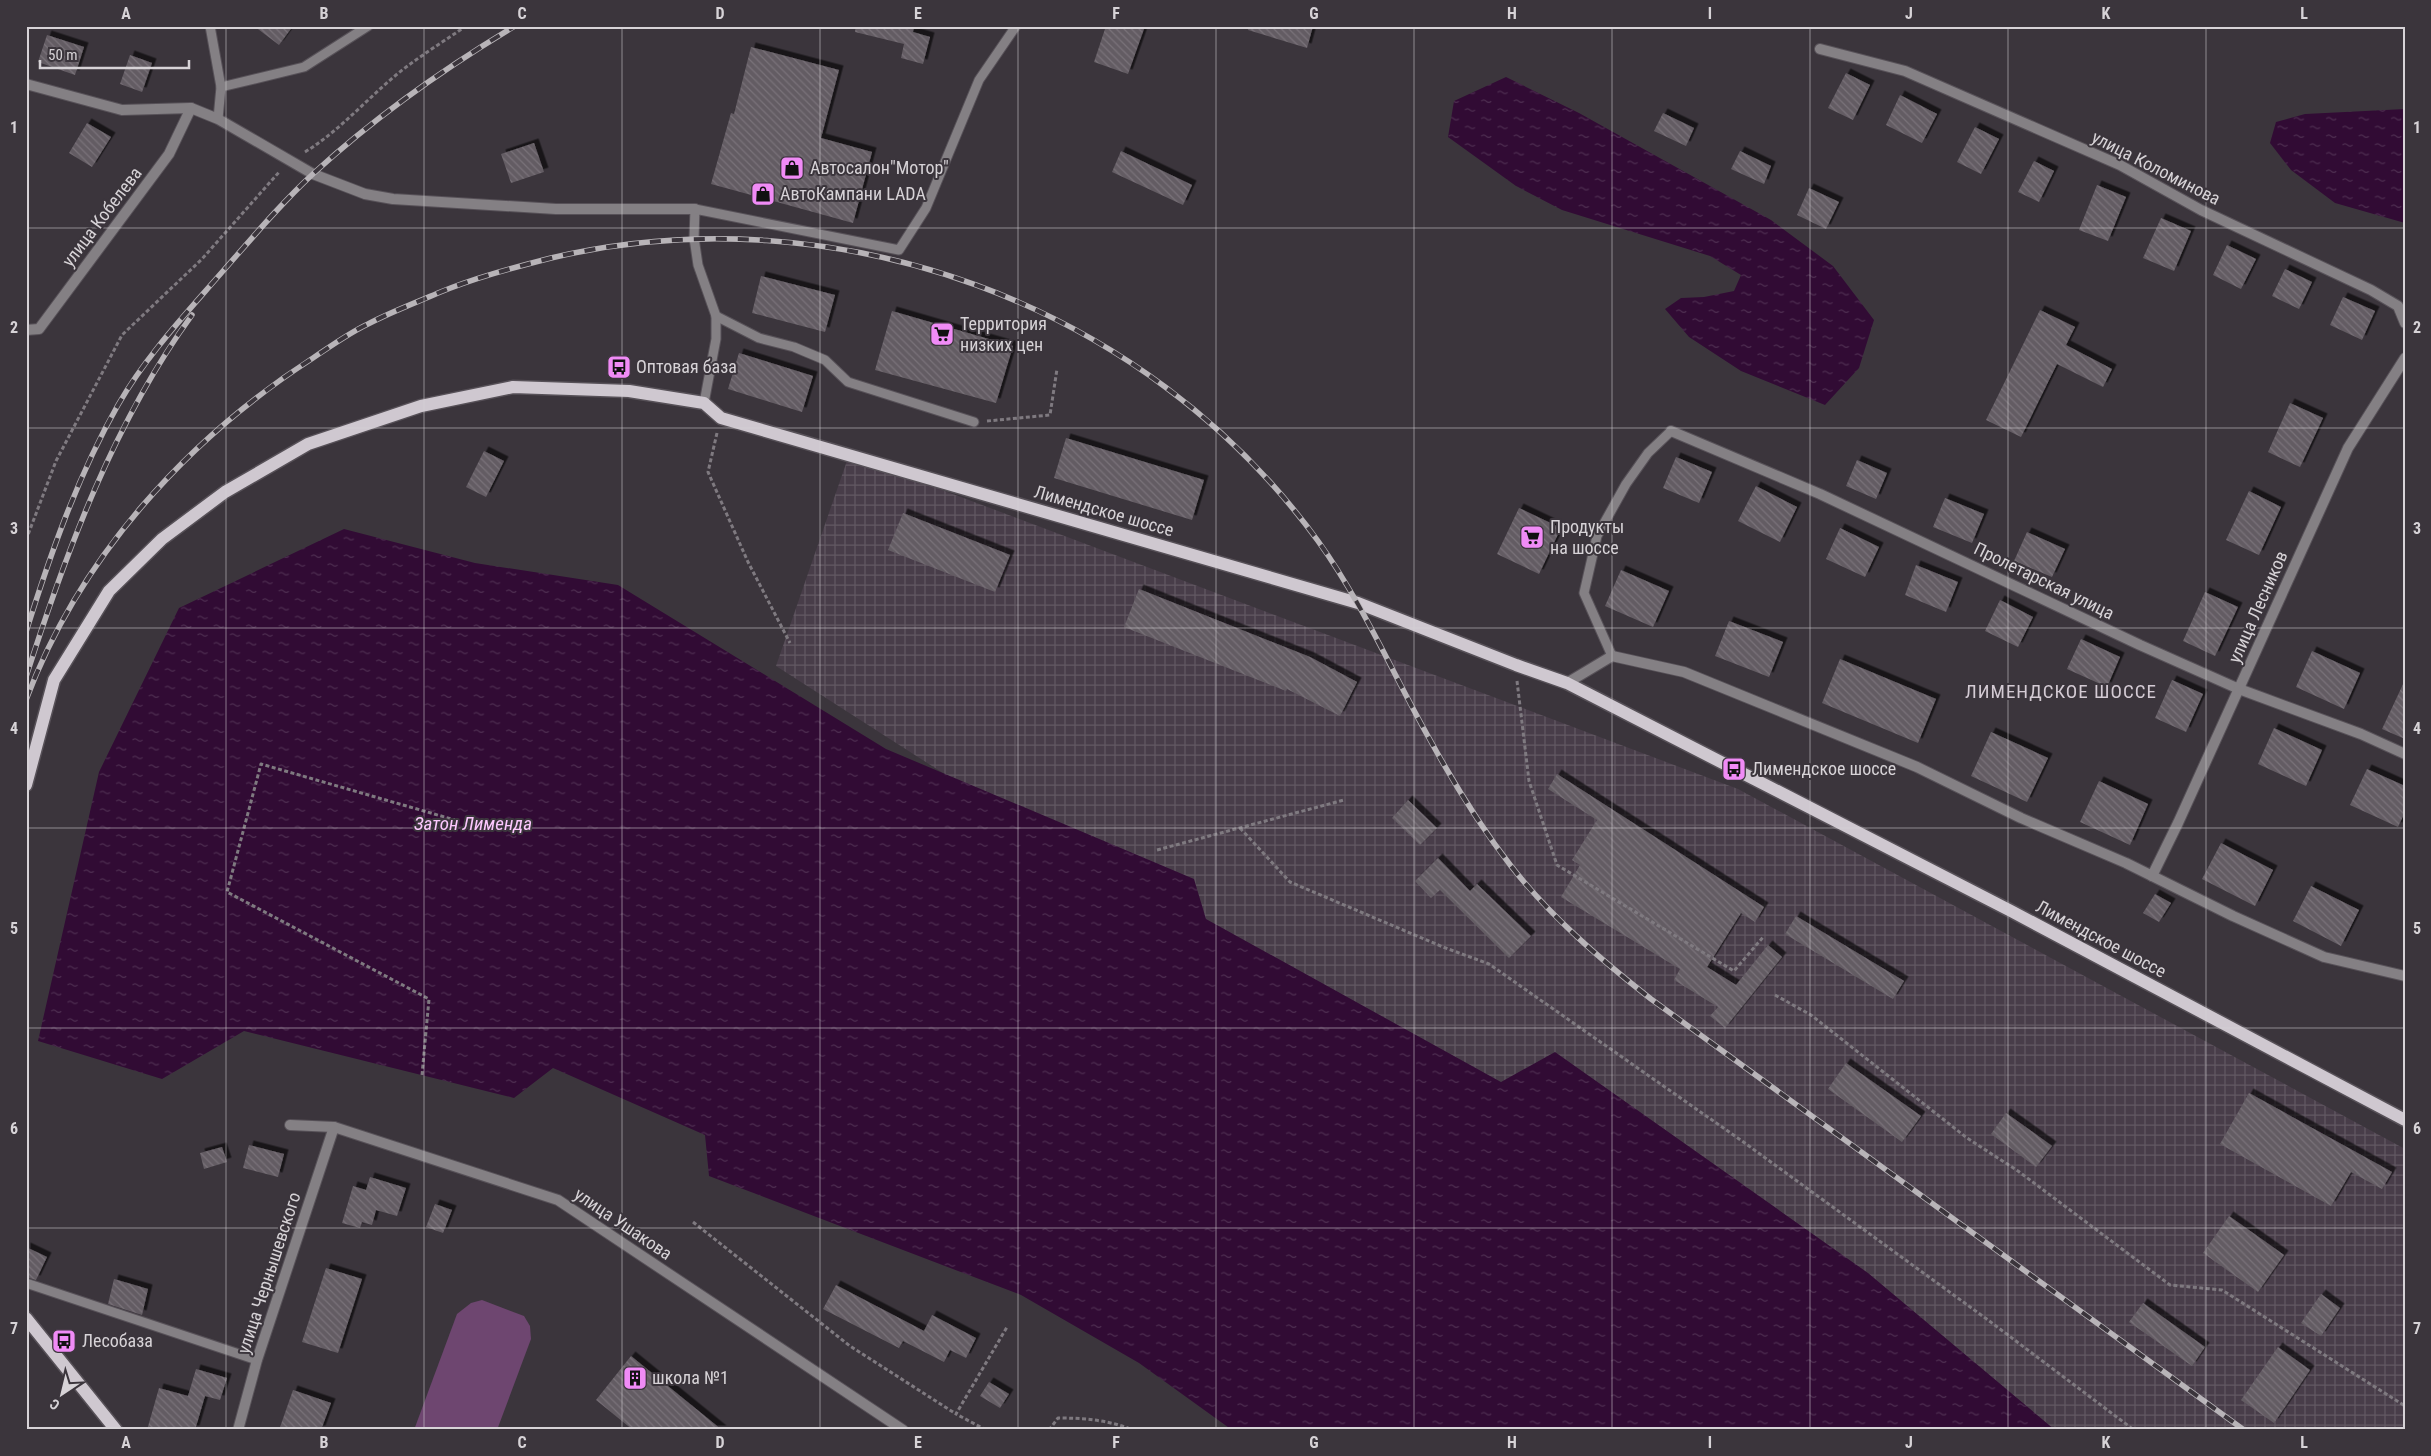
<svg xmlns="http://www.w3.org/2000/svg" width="2431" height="1456" font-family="'Roboto Condensed',sans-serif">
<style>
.industrial{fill:url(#industrial-grid)}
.park{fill:#6e4670}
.water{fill:url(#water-ripples)}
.building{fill:url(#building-back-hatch);filter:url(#shadow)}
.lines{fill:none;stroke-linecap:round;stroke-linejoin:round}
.service-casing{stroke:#575158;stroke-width:11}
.minor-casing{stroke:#575158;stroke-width:12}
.primary-casing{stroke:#575158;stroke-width:15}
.path{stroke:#7f7a80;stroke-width:3;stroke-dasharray:4 2.5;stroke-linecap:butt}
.service{stroke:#848084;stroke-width:9}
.minor{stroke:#848084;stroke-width:10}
.primary{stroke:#cfc8d0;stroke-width:12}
.rail-casing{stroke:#b8b4b8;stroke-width:5.5}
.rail{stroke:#3b353c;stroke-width:4;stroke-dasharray:11;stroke-linecap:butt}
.grid{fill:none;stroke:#d7d3d7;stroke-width:1;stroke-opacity:0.55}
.labels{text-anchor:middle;stroke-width:4;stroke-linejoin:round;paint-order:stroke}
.poi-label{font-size:18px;fill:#d7d3d7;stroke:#3b353c;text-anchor:start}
.street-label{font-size:18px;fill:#d7d3d7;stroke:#3b353c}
.neighbourhood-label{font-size:19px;letter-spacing:1px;fill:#d4cbd4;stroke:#3b353c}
.water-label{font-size:19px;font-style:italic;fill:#fcc8fe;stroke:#3b353c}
.neatline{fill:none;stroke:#d7d3d7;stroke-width:2}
.grid-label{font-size:16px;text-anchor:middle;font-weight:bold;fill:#d7d3d7}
</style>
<defs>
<pattern id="industrial-grid" width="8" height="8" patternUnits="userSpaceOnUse" patternTransform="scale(1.25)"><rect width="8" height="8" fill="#483d49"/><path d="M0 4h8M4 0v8" fill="none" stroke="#625862"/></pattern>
<pattern id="water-ripples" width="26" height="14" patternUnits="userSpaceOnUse" patternTransform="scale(1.25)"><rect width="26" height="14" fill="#310b34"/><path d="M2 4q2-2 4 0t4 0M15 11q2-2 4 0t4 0" fill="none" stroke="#4e2e51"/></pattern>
<pattern id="building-back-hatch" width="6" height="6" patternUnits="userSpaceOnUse" patternTransform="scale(1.25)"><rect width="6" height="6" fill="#635c63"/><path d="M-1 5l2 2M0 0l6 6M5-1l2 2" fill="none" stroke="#797279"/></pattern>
<filter id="shadow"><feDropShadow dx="4.5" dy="-4.5" stdDeviation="0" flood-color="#0009"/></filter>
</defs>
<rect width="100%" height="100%" fill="#3b353c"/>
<!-- industrial -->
<polygon class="industrial" points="849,455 1738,789 2405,1149 2405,1430 1968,1430 776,666"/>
<!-- park -->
<polygon class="park" points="482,1300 524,1316 530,1326 531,1339 497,1430 414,1430 457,1314 471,1303"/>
<!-- water -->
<g class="water">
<polygon points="1506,77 1579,113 1771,220 1833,266 1874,320 1859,368 1825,405 1741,371 1689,337 1665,309 1681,298 1704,297 1734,291 1741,275 1710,256 1562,210 1516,186 1448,137 1454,101"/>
<polygon points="2405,109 2405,223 2335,203 2291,170 2270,143 2276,122 2305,114"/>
<polygon points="344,529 475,563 618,585 886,749 1194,879 1206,919 1501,1082 1555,1052 1868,1273 2055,1430 1232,1430 1139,1363 1021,1295 709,1176 705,1135 553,1068 514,1098 244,1031 162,1079 38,1041 99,772 179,608"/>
</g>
<!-- building -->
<g class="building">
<polygon points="254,26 293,26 279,45"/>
<polygon points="856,26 914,26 913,32 930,37 923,64 901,58 904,44 855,32"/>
<polygon points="1106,26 1145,26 1128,74 1094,62"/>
<polygon points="1249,26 1313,26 1307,48 1248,30"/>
<polygon points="47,35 84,47 75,75 38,62"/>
<polygon points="751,47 839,70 821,138 872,152 853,223 711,184 731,113 734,114"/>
<polygon points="130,55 152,63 142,92 120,84"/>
<polygon points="1846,73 1870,85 1853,120 1828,108"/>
<polygon points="1900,95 1937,114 1922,143 1886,125"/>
<polygon points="1663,113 1694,128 1686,146 1654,131"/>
<polygon points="87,123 111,137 92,167 69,153"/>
<polygon points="1975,127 1999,139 1981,174 1957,162"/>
<polygon points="534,143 544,172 511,183 501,154"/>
<polygon points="1121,151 1192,185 1183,205 1112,172"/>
<polygon points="1740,151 1771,166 1764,184 1731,169"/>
<polygon points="2034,161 2054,171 2039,202 2018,192"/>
<polygon points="2097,185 2126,197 2108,241 2079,230"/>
<polygon points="1809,188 1839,202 1826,229 1797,215"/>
<polygon points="2161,218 2191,231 2174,271 2143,258"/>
<polygon points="2227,245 2256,259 2241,289 2213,275"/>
<polygon points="2285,269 2312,282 2299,309 2272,296"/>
<polygon points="761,276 835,295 825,332 752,313"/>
<polygon points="2343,297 2375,311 2362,340 2330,325"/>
<polygon points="2040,310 2075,327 2066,345 2112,369 2103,387 2057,364 2021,437 1986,420"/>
<polygon points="892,311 1013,346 996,403 875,370"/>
<polygon points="739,353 813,376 802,412 728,389"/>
<polygon points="2290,403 2323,418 2300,467 2268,452"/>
<polygon points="1066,438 1204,480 1192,520 1054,478"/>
<polygon points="484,451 504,461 486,497 466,487"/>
<polygon points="1676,457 1712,472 1699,503 1663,488"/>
<polygon points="1857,460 1887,473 1876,499 1846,486"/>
<polygon points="1756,486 1797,507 1780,542 1738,521"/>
<polygon points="2249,491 2281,507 2259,555 2226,540"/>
<polygon points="1945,498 1984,514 1972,543 1933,527"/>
<polygon points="1519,508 1561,528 1539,574 1497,554"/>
<polygon points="903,513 1010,555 995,592 888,550"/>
<polygon points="1840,528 1879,547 1865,577 1826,559"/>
<polygon points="2027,532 2065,549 2052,577 2014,561"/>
<polygon points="1916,565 1958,582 1946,612 1905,595"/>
<polygon points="1621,570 1669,591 1653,627 1605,606"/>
<polygon points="1139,589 1310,657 1357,682 1340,716 1287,689 1286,691 1124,627"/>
<polygon points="2205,592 2238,607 2215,656 2183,641"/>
<polygon points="2000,600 2033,617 2018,647 1985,631"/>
<polygon points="1729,621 1783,642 1769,677 1715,656"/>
<polygon points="2081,639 2120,657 2107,687 2067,669"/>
<polygon points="2312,651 2360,673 2344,709 2296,687"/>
<polygon points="1840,659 1936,699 1918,743 1822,703"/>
<polygon points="2172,680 2203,694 2186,732 2155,718"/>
<polygon points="2405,680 2405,739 2382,729"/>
<polygon points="2274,728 2322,750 2306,786 2258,764"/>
<polygon points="1991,732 2048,758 2027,802 1971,776"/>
<polygon points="2367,769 2405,786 2405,812 2398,827 2350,805"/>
<polygon points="1557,774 1764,907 1755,922 1741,913 1707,967 1736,985 1768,945 1782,957 1725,1028 1710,1016 1718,1007 1674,980 1680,969 1561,897 1580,865 1572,860 1597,820 1548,789"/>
<polygon points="2099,781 2148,804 2130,845 2080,822"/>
<polygon points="1408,800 1437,828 1420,845 1392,818"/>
<polygon points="2221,843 2273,870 2255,906 2202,879"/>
<polygon points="1438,858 1470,891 1477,884 1531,936 1509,958 1440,890 1431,898 1415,881"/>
<polygon points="2311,886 2359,910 2341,946 2293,921"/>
<polygon points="2155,894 2171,903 2159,922 2143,913"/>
<polygon points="1796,916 1904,981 1893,999 1785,934"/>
<polygon points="1846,1063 1921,1116 1902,1142 1828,1089"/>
<polygon points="2249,1093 2392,1172 2382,1189 2351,1172 2331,1206 2220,1144"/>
<polygon points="2006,1113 2052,1146 2036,1167 1991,1134"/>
<polygon points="249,1145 284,1154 278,1177 243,1168"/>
<polygon points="222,1147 227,1162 204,1169 200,1153"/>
<polygon points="370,1177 406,1188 397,1216 376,1210 372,1225 362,1222 360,1228 342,1223 353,1186 366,1190"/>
<polygon points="435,1204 452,1210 443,1233 426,1227"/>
<polygon points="2229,1216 2284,1255 2258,1292 2203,1253"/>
<polygon points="26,1247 47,1257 36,1280 26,1277"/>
<polygon points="326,1268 362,1279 338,1353 302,1342"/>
<polygon points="114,1279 148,1289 142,1315 108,1304"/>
<polygon points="836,1285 924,1331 932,1315 976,1338 966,1358 950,1350 944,1362 903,1341 899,1348 823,1309"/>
<polygon points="2321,1294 2340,1308 2321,1336 2301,1323"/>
<polygon points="2143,1303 2205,1347 2192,1366 2129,1322"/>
<polygon points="2278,1347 2310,1370 2274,1423 2241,1400"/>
<polygon points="631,1356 722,1430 633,1430 596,1400"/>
<polygon points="196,1369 227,1378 220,1400 205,1396 195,1430 147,1430 159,1388 188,1396"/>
<polygon points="989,1382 1009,1394 1000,1408 980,1396"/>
<polygon points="293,1390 331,1403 321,1430 279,1430"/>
</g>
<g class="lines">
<!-- service casing -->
<g class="service-casing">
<g id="service">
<polyline points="210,26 221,87 218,119"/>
<polyline points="221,87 304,67 368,26"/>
<polyline points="716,316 759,338 794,347 825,360 848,382 974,422"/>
<polyline points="704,403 716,339 716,316 698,265 694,238 695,209 899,250 926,208 979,80 1016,26"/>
<polyline points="1612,656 1584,593 1597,536 1626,484 1648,453 1671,431"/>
<polyline points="26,1283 257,1360"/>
</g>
</g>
<!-- minor casing -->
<g class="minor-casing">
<g id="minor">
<polyline points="1820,49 1905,71 2120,165 2201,210 2371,290 2398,306 2405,323"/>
<polyline points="26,84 122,110 191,108 218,119 313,174 365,194 393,199 556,209 695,209"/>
<polyline points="26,330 39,329 169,154 191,108"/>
<polyline points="1671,431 1820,494 2140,645 2239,689 2361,734 2405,754"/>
<polyline points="1567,683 1612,656 1684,672 1917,767 2021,818 2126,863 2233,916 2324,957 2405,976"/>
<polyline points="2152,876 2178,823 2348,448 2405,358"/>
<polyline points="290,1125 334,1127 558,1200 903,1430"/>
<polyline points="238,1430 257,1360 334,1127"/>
</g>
</g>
<!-- primary casing -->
<g class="primary-casing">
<g id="primary">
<polyline points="26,785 54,680 109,591 162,539 225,492 308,444 421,406 513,387 629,391 704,403 721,418 1358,603 1516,665 1567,683 2011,911 2405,1120"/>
<polyline points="26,1318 116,1430"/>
</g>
</g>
<!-- path -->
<g class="path">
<path d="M 305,152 C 339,131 365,101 396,75 C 418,57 443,42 466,26"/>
<polyline points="987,421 1050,415 1057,369"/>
<polyline points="717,433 708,472 748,562 790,643"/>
<polyline points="26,540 56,461 122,335 202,259 280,171"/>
<polyline points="1517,681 1529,781 1557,865 1734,971 1764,936"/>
<polyline points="1240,828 1290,882 1443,947 1489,964 1742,1141 1988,1320 2134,1430"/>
<polyline points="1157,850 1344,800"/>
<polyline points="1775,995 1811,1015 1967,1138 2018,1171 2170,1285 2222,1290 2405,1406"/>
<polyline points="422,1075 429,999 227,892 261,764 455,820"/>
<polyline points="693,1222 850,1346 956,1414"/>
<polyline points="986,1430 956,1414 1007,1327"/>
<path d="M 1049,1430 L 1058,1418 C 1085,1418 1108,1420 1133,1430"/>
</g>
<!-- service -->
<use href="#service" class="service"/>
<!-- minor -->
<use href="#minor" class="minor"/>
<!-- primary -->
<use href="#primary" class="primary"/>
<!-- rail casing -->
<g class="rail-casing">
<g id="rail">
<path d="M 26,632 C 50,555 78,475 118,405 C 145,358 181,319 216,279 C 248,243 279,205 314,173 C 375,117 445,68 515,26"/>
<path d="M 26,677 C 66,552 114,422 192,315"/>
<path d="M 26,700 C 79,558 187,439 313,358 C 331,346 349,333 368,324 C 391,312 415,303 438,293 C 474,278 512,268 551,258 C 836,191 1145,303 1318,541 C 1362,602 1392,672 1429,738 C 1453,782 1480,826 1511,866 C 1551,917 1600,959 1651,999 L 2244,1430"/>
</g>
</g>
<!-- rail -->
<use href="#rail" class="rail"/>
</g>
<!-- grid -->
<path class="grid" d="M 226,26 L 226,1430M 424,26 L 424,1430M 622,26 L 622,1430M 820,26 L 820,1430M 1018,26 L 1018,1430M 1216,26 L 1216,1430M 1414,26 L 1414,1430M 1612,26 L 1612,1430M 1810,26 L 1810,1430M 2008,26 L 2008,1430M 2206,26 L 2206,1430M 26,228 L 2405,228M 26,428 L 2405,428M 26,628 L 2405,628M 26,828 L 2405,828M 26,1028 L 2405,1028M 26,1228 L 2405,1228"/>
<!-- icons -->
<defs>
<g id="shop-square" transform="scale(1.25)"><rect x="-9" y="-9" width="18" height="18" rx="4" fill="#f08bf6" stroke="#3b353c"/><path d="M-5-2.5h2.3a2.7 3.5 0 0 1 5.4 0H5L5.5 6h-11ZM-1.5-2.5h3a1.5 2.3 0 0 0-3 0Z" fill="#111"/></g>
<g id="supermarket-square" transform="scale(1.25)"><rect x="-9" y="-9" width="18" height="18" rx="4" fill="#f08bf6" stroke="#3b353c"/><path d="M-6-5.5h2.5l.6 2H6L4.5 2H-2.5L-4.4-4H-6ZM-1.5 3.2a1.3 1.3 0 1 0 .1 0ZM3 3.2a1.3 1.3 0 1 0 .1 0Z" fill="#111"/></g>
<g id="bus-square" transform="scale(1.25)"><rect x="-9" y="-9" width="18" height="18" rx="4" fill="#f08bf6" stroke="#3b353c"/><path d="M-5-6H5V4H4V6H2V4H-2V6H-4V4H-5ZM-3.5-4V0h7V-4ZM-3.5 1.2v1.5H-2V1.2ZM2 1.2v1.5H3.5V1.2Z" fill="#111"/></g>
<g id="building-square" transform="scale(1.25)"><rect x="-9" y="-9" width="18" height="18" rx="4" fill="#f08bf6" stroke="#3b353c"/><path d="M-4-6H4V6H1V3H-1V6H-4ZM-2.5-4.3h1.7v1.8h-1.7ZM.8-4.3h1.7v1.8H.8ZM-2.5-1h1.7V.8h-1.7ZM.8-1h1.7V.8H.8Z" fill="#111"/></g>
</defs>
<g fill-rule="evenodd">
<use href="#shop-square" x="792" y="168"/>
<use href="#shop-square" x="763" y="194"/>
<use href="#supermarket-square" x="942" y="334"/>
<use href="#bus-square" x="619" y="367"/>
<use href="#supermarket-square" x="1532" y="537"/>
<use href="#bus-square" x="1734" y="769"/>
<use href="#bus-square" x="64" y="1341"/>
<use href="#building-square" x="635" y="1378"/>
</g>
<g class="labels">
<!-- poi labels -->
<g class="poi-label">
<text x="810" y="174">Автосалон"Мотор"</text>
<text x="780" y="200">АвтоКампани LADA</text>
<text x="960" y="330">Территория<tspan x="960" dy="21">низких цен</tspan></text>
<text x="636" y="373">Оптовая база</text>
<text x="1550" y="533">Продукты<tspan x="1550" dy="21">на шоссе</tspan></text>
<text x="1752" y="775">Лимендское шоссе</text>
<text x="82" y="1347">Лесобаза</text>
<text x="652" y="1384">школа №1</text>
</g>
<!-- street labels -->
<g class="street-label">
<text transform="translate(2156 168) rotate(27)" y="6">улица Коломинова</text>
<text transform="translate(102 217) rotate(-53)" y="6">улица Кобелева</text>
<text transform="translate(1104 511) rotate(16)" y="6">Лимендское шоссе</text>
<text transform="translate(2044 581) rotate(26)" y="6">Пролетарская улица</text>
<text transform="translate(2258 607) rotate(-66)" y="6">улица Лесников</text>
<text transform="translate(2101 939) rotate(28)" y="6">Лимендское шоссе</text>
<text transform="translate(623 1224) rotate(34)" y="6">улица Ушакова</text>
<text transform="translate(269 1273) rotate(-72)" y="6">улица Чернышевского</text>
</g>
<!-- neighbourhood labels -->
<g class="neighbourhood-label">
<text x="2061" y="698">ЛИМЕНДСКОЕ ШОССЕ</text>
</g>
<!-- water labels -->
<g class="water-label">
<text x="473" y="830">Затон Лименда</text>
</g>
</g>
<!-- border -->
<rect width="2431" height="1456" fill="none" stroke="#3b353c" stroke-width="55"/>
<!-- north arrow -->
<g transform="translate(62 1394) rotate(215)" stroke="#3b353c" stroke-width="4" paint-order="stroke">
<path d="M0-4L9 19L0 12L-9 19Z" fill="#d7d3d7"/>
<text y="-8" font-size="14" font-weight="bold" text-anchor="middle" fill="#d7d3d7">С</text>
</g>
<!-- scale -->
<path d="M40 60v8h149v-8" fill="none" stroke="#d7d3d7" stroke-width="2.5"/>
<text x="48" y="60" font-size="15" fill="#d7d3d7" stroke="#3b353c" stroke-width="4" paint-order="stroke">50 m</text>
<rect x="28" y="28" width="2376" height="1400" class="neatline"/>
<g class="grid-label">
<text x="126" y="19">A</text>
<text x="324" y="19">B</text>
<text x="522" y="19">C</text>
<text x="720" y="19">D</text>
<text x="918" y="19">E</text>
<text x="1116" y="19">F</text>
<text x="1314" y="19">G</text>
<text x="1512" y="19">H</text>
<text x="1710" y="19">I</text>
<text x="1909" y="19">J</text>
<text x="2106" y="19">K</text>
<text x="2304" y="19">L</text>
<text x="14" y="133">1</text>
<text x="2417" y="133">1</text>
<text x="14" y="333">2</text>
<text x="2417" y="333">2</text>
<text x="14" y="534">3</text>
<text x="2417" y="534">3</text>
<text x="14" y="734">4</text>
<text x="2417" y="734">4</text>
<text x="14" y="934">5</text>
<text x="2417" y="934">5</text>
<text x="14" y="1134">6</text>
<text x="2417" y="1134">6</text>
<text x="14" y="1334">7</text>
<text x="2417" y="1334">7</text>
<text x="126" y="1448">A</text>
<text x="324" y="1448">B</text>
<text x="522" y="1448">C</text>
<text x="720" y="1448">D</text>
<text x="918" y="1448">E</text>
<text x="1116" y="1448">F</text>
<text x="1314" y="1448">G</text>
<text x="1512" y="1448">H</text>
<text x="1710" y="1448">I</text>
<text x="1909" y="1448">J</text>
<text x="2106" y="1448">K</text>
<text x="2304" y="1448">L</text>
</g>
</svg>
